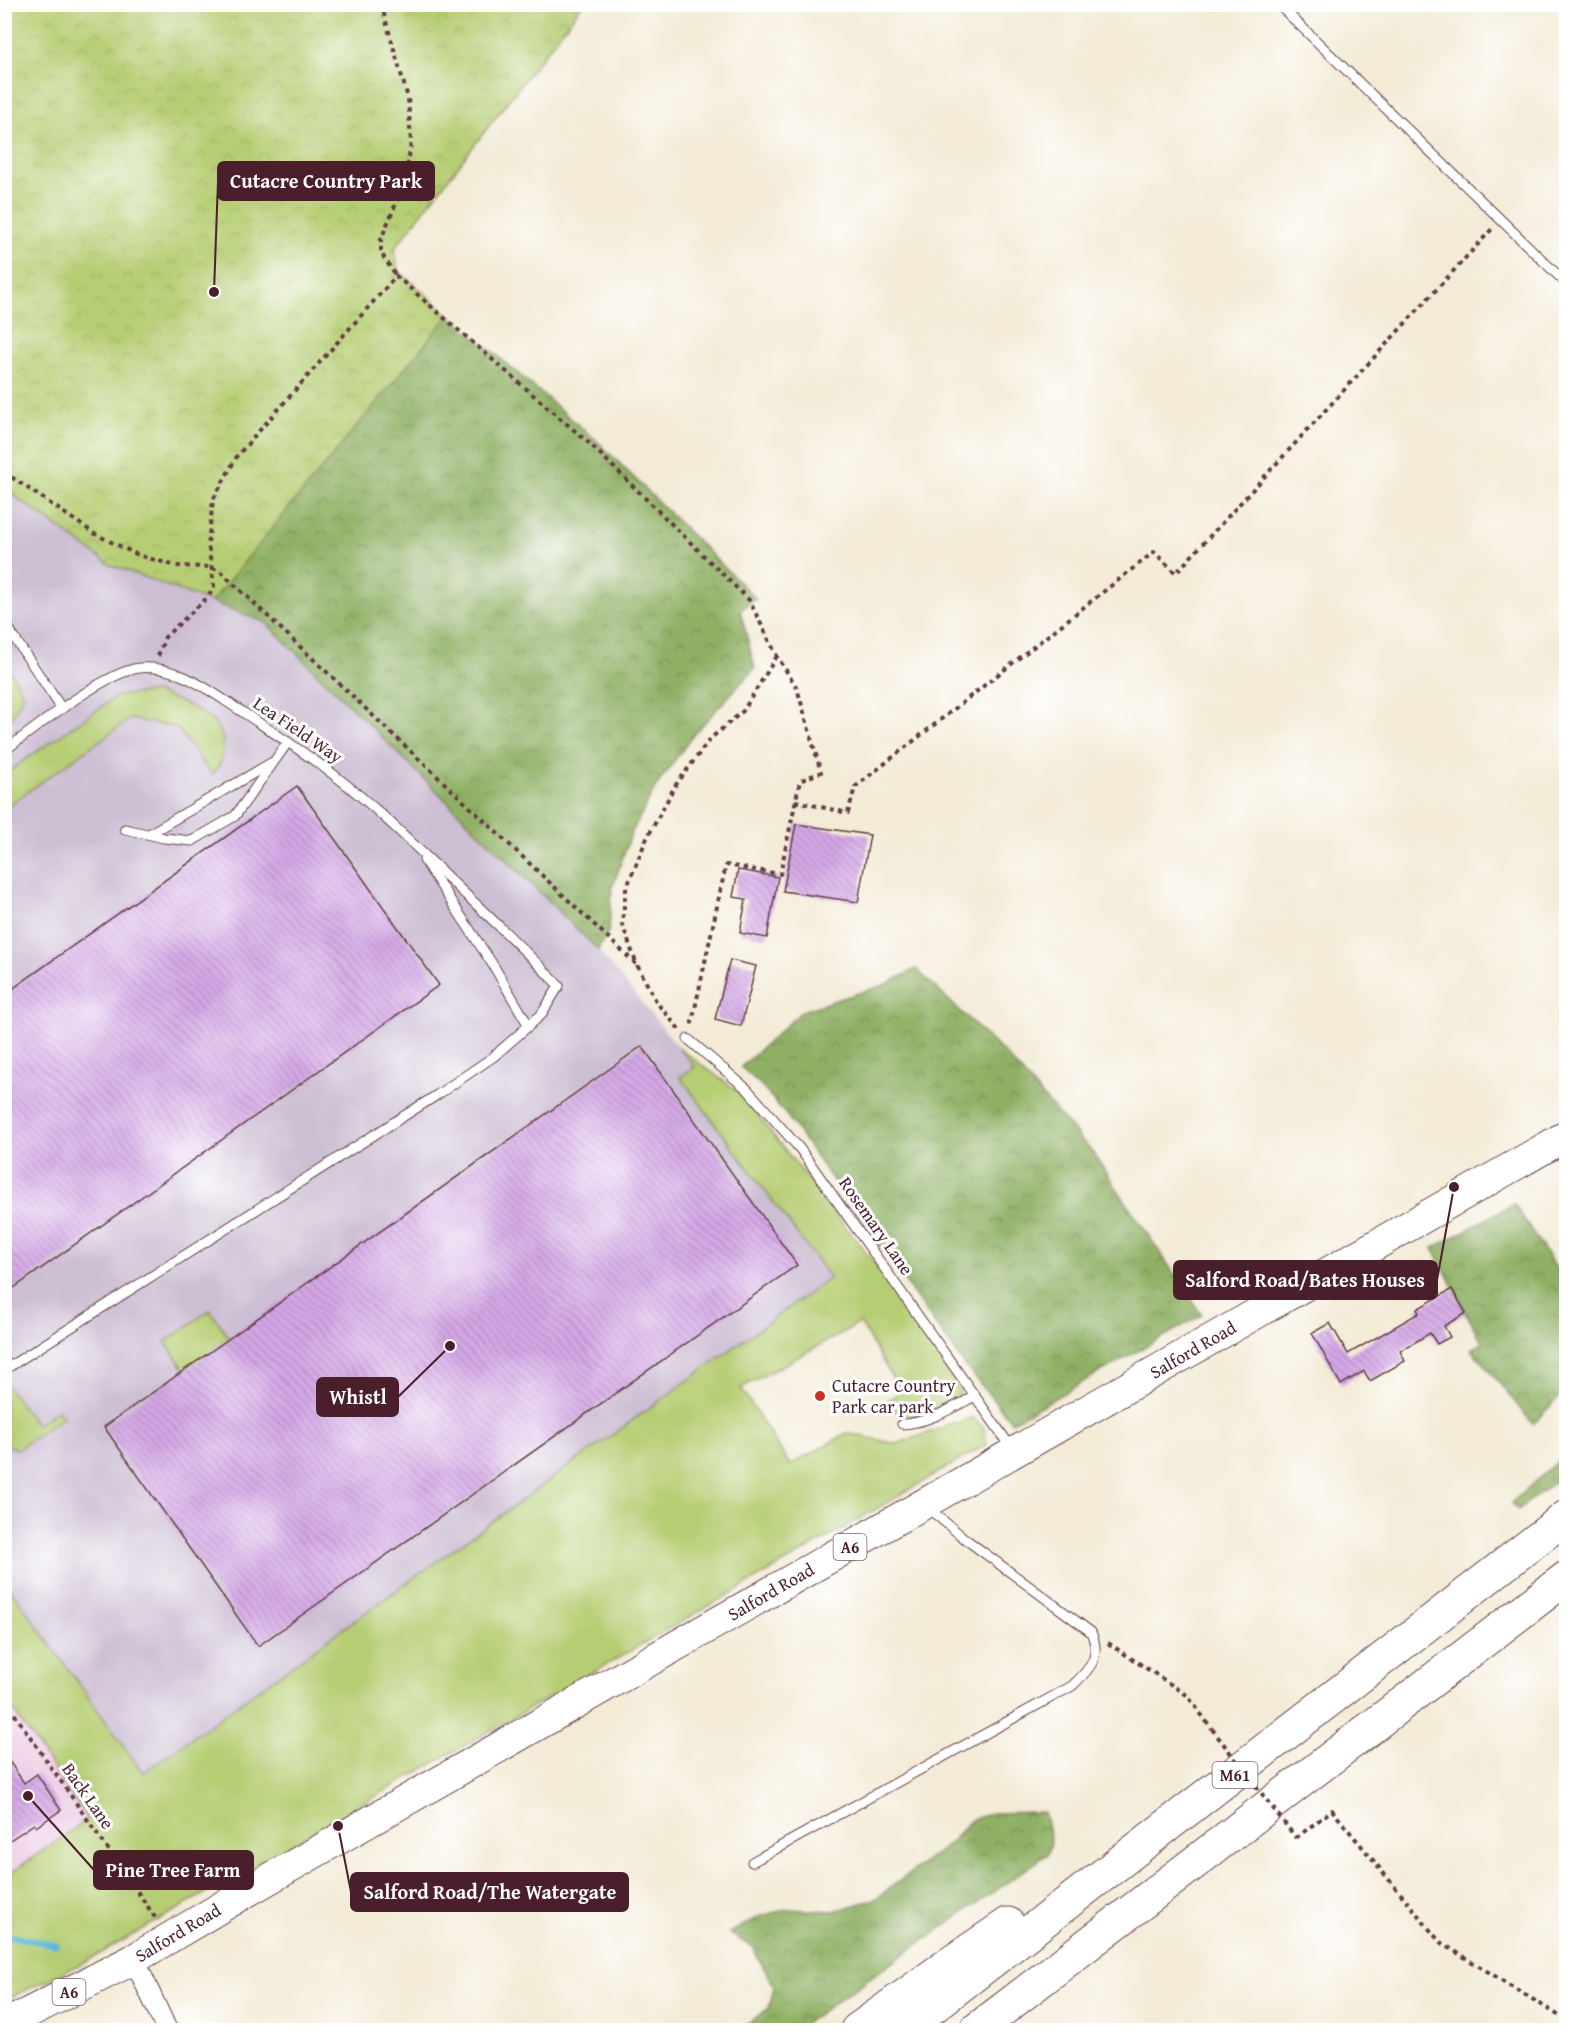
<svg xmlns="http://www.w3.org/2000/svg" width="1571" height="2035" font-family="'Gentium Book Plus',serif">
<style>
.built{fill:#eed0e7}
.industrial{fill:#ccbed3}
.green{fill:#b6ce73;stroke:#80764f;stroke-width:1.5}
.forest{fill:url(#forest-crowns);stroke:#6d6848;stroke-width:1.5}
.park{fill:url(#park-crowns);stroke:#80764f;stroke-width:1.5}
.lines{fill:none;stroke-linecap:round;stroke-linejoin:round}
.stream{stroke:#59b7d8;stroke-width:6}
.building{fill:url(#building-back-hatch)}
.lane-casing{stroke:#633e45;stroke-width:11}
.street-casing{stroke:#633e45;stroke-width:22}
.primary-casing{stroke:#633e45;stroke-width:32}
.highway-casing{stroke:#633e45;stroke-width:35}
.path{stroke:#633e45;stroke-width:4;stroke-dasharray:4.5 4.5;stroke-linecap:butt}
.lane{stroke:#fff;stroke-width:9}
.street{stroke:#fff;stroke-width:20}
.primary{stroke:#fff;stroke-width:30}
.highway{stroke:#fff;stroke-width:33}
.path-bridge{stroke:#633e45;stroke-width:4;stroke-dasharray:4.5 4.5;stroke-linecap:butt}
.poi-dot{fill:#c8321e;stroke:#fff;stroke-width:2}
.labels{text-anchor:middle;stroke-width:6;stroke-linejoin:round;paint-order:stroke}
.shield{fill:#fff;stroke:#80626b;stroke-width:1.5}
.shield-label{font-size:16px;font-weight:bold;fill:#4a1f2b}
.street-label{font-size:18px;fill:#4a1f2b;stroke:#fff}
.poi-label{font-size:18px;fill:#4a1f2b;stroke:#fff;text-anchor:start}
.leader{fill:none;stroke:#4a1f2b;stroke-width:2}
.callout-dot{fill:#4a1f2b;stroke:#fff;stroke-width:2}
.callout{fill:#4a1f2b;stroke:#4a1f2b;stroke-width:2}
.callout-label{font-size:20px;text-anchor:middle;font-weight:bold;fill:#fff}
</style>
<defs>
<pattern id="forest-crowns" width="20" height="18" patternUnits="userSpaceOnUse" patternTransform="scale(1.5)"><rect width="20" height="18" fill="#90b165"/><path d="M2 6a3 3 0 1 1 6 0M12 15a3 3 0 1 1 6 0" fill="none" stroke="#788f53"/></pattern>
<pattern id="park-crowns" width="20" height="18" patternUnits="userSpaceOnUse" patternTransform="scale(1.5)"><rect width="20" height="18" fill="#b6ce73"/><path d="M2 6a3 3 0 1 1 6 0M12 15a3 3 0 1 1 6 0" fill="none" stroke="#9eb064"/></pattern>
<pattern id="building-back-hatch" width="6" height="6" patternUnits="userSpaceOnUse" patternTransform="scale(1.5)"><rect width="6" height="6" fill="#d4a8e7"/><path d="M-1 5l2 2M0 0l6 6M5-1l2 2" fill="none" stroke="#ae88bb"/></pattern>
</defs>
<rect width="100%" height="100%" fill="#fff"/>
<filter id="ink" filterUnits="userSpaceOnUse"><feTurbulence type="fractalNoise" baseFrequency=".0167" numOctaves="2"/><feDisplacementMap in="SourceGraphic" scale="12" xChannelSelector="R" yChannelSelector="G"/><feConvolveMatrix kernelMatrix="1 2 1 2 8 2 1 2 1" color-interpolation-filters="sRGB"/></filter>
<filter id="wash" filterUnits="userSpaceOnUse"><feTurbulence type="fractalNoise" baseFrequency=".008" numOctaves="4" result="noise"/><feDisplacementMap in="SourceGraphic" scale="24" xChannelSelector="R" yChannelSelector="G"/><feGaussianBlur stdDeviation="1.35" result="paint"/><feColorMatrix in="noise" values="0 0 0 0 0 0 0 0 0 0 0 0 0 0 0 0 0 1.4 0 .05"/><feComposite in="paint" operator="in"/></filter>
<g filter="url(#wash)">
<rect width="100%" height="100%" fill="#f3ebd6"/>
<!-- built -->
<polygon class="built" points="4,1695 88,1819 5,1877 4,1877"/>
<!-- industrial -->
<polygon class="industrial" points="4,489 109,564 265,622 598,950 846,1250 852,1291 88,1819 5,1695"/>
<!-- green -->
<g class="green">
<polygon points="5,663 18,684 23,697 12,716 5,722"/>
<path d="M 155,692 C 180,702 227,716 223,749 C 222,761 220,766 212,775 L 176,727 L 130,719 L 5,808 L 5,774 L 117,696 Z"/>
<polygon points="679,1048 740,1093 876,1265 962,1385 958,1400 903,1421 904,1414 895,1411 888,1400 901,1392 860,1323 741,1388 790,1465 847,1433 897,1444 972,1417 984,1428 987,1444 786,1562 87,1961 5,2000 5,1877 88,1819 5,1698 4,1580 143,1773 830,1278 680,1077 695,1067"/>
<polygon points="210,1310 232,1342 188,1374 165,1342"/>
<polygon points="4,1382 36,1425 58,1410 63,1417 18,1449 9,1446 5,1440"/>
</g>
<!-- forest -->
<g class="forest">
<polygon points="449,315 596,440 756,599 740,610 755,668 693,735 657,785 631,834 612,889 609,930 598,950 265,622 211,602"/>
<polygon points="916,969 1005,1054 1093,1153 1202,1315 1012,1422 963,1363 787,1116 761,1085 741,1067 802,1011 884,985"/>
<polygon points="1514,1204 1558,1271 1566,1281 1566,1390 1533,1424 1471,1349 1482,1343 1433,1248"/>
<polygon points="1566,1454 1566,1473 1518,1510 1511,1503"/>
<polygon points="1044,1812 1051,1841 1048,1854 795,2030 738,2030 769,2008 774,1986 752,1947 729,1933 759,1917 787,1909 834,1911 875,1899 949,1844 971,1820 992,1813"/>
</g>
<!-- park -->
<polygon class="park" points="5,4 582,5 395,248 398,270 449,315 211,602 109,564 5,489"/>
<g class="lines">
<!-- stream -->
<polyline class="stream" points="4,1935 56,1945"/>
</g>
<g id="blocks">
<!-- building -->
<g class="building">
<polygon points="297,786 439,985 4,1295 4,995"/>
<polygon points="796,824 870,835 858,902 783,891"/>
<polygon points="738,870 778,877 767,938 740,933 746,899 733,897"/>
<polygon points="730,960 756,966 741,1026 715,1019"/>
<polygon points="642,1046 797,1265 258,1646 104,1427"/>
<polygon points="1452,1289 1466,1313 1444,1326 1450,1337 1437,1344 1430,1333 1400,1351 1405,1361 1370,1381 1364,1371 1341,1385 1312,1333 1330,1323 1348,1354 1419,1313 1417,1309"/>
<polygon points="4,1754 24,1783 37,1774 61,1810 36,1827 34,1824 4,1844"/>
</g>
</g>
</g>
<g filter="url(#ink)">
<use href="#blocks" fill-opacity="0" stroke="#633e45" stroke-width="1.5"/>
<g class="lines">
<!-- lane casing -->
<g class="lane-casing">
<g id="lane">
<polyline points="1278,4 1566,283"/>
<polyline points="4,619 13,636 62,709"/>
<path d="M 4,751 C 34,729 105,672 139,668 C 177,664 211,692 241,711 C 274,733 307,754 338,778 C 382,812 422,853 462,891 C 495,922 528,953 559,986 L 541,1015 L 493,1057 L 437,1095 L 4,1370"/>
<polyline points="125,829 164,838 192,841 235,816 288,742"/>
<polyline points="149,834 271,763"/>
<polyline points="424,860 493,965 529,1026"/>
<polyline points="688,1039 747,1089 800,1149 1013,1450"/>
<path d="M 902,1424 C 928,1423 952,1408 975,1396"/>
<path d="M 752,1862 L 1072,1686 C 1090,1669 1102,1657 1091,1632 L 964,1538 L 928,1508"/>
</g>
</g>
<!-- street casing -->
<g class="street-casing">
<polyline id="street" points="134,1959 167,2030"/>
</g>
<!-- primary casing -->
<g class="primary-casing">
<polyline id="primary" points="4,2025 134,1959 262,1883 1566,1136"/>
</g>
<!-- highway casing -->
<g class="highway-casing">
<g id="highway">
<polyline points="857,2030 949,1964 1008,1924"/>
<polyline points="903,2030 1566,1517"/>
<polyline points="976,2030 1566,1578"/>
</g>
</g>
<!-- path -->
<g class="path">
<polyline points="381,4 408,98 411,143 405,182 381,239 381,253 396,276"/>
<polyline points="4,472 95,534 138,555 176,566 211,567 221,572 637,965"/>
<polyline points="158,656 165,637 209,596 214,586 208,543 213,500 237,456 396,276 590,444 749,600 777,656 797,688 821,772 800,781 780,874 726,865 691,1027"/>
<polyline points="795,801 848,813 855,787 1154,552 1176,573 1492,229"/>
<polyline points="679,1029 657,1003 637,965 622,924 626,889 646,840 675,786 710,739 743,711 777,656"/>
<polyline points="1108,1643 1187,1695 1212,1729"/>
<polyline points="4,1699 157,1920"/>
<polyline points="1296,1838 1332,1810 1440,1942 1566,2020"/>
</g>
<!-- lane -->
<use href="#lane" class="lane"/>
<!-- street -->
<use href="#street" class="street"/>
<!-- primary -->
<use href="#primary" class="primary"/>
<!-- highway -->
<use href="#highway" class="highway"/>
<!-- path-bridge -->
<polyline class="path-bridge" points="1212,1729 1296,1838"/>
</g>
</g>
<!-- markers -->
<circle class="poi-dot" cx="820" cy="1396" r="6"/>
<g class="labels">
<!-- shield labels -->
<g class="shield">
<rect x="833.5" y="1534" width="33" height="26" rx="4.5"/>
<rect x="1212.5" y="1762" width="45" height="26" rx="4.5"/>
<rect x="52.5" y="1979" width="33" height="26" rx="4.5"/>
</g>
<g class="shield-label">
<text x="850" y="1553">A6</text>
<text x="1235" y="1781">M61</text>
<text x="69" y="1998">A6</text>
</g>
<!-- street labels -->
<g class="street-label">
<text transform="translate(298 730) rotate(34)" y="6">Lea Field Way</text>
<text transform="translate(876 1226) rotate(55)" y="6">Rosemary Lane</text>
<text transform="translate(1193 1350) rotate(-30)" y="6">Salford Road</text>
<text transform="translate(771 1592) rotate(-30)" y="6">Salford Road</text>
<text transform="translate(88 1796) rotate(55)" y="6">Back Lane</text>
<text transform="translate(178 1933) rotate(-31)" y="6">Salford Road</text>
</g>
<!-- poi labels -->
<g class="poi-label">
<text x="832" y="1392">Cutacre Country<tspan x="832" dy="21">Park car park</tspan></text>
</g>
</g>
<!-- callouts -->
<path class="leader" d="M214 292L218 181M1454 1187L1437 1280M450 1346L398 1397M28 1796L94 1870M338 1826L351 1892"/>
<g class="callout-dot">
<circle cx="214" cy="292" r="6"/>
<circle cx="1454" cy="1187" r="6"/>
<circle cx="450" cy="1346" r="6"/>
<circle cx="28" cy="1796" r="6"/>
<circle cx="338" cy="1826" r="6"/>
</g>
<g class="callout">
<rect x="218" y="162" width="216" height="38" rx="6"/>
<rect x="1174" y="1261" width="263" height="38" rx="6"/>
<rect x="317" y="1378" width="81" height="38" rx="6"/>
<rect x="94" y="1851" width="159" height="38" rx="6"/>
<rect x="351" y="1873" width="277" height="38" rx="6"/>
</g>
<g class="callout-label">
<text x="326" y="188">Cutacre Country Park</text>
<text x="1305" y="1287">Salford Road/Bates Houses</text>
<text x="358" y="1404">Whistl</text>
<text x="173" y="1877">Pine Tree Farm</text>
<text x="490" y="1899">Salford Road/The Watergate</text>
</g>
<!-- margin -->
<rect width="1571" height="2035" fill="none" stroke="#fff" stroke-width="24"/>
</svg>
